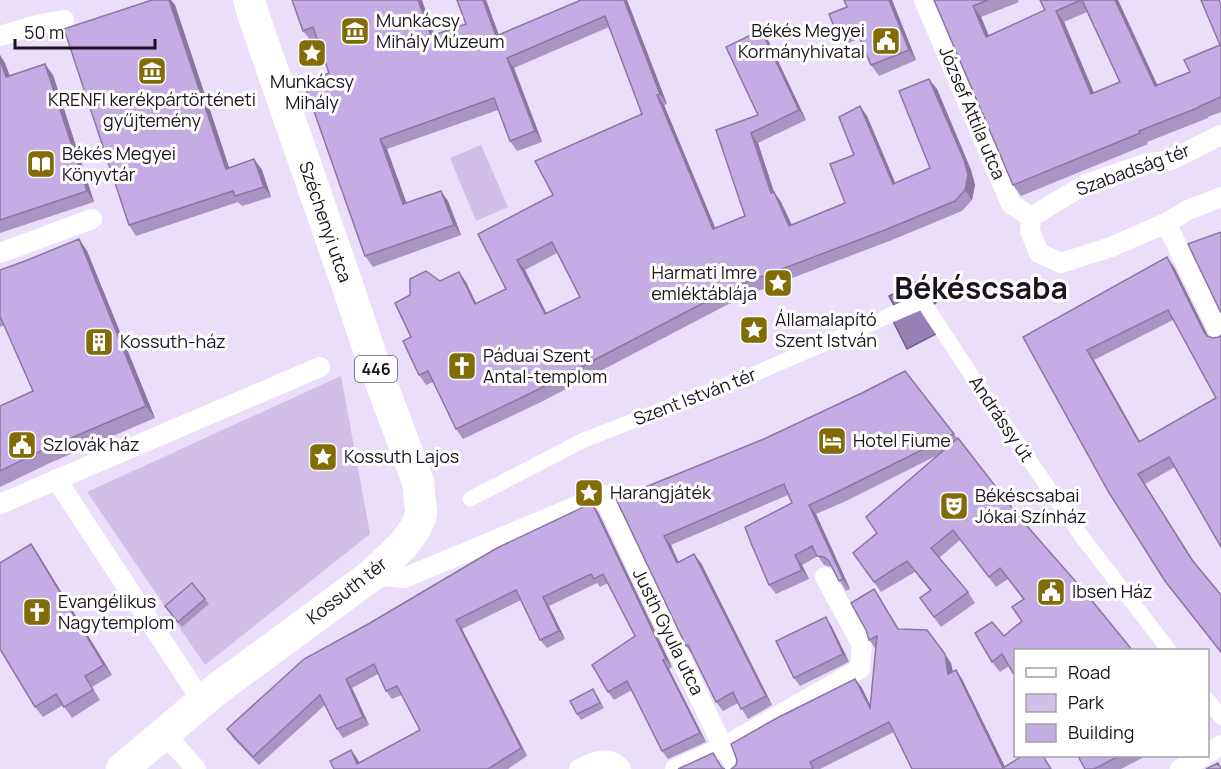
<svg xmlns="http://www.w3.org/2000/svg" width="1221" height="769" font-family="Manrope,sans-serif">
<style>
.green{fill:#d1bfe7}
.water{fill:#9880b5;stroke:#726088;stroke-width:1.5}
.lines{fill:none;stroke-linecap:round;stroke-linejoin:round}
.pedestrian{stroke:#fff;stroke-width:15}
.minor{stroke:#fff;stroke-width:20}
.primary{stroke:#fff;stroke-width:32}
.wall{fill:#aa94c4;fill-rule:evenodd}
.shaded-wall{fill:#8b78a0}
.building{fill:#c6ace4;stroke:#8b78a0;stroke-width:1.5;fill-rule:evenodd}
.labels{text-anchor:middle;stroke-width:6;stroke-linejoin:round;paint-order:stroke}
.shield{fill:#fff;stroke:#5e5a62;stroke-width:1.5}
.shield-label{font-size:16px;font-weight:bold;fill:#19141e}
.poi-label{font-size:18px;fill:#19141e;stroke:#fff;text-anchor:start}
.street-label{font-size:18px;fill:#19141e;stroke:#fff}
.town-label{font-size:30px;font-weight:bold;fill:#19141e;stroke:#fff}
</style>
<rect width="100%" height="100%" fill="#eadefa"/>
<!-- green -->
<g class="green">
<polygon points="481,145 508,207 476,221 450,158"/>
<polygon points="341,376 370,534 205,665 87,492"/>
</g>
<!-- water -->
<polygon class="water" points="923,278 936,303 923,310 936,334 907,349 890,315 897,311 889,296"/>
<g class="lines">
<!-- pedestrian -->
<g class="pedestrian">
<polyline points="470,499 584,440 759,372 923,301 979,387 1085,541 1169,650"/>
<polyline points="1208,700 1221,717"/>
<polyline points="723,747 734,769"/>
</g>
<!-- minor -->
<g class="minor">
<polyline points="924,0 1011,204 1031,217"/>
<polyline points="0,36 40,24 64,20"/>
<polyline points="1031,217 1030,231 1039,253 1061,263 1111,247 1166,223 1188,210 1221,197"/>
<polyline points="1031,217 1086,184 1145,164 1171,160 1221,135"/>
<polyline points="1166,223 1221,336"/>
<polyline points="0,253 92,219"/>
<polyline points="56,479 202,701"/>
<polyline points="0,504 320,367"/>
<polyline points="372,575 404,578 603,495 723,747"/>
<polyline points="164,733 196,769"/>
<polyline points="1208,753 1221,745"/>
<path d="M 579,769 C 593,762 610,754 621,769"/>
<polyline points="675,769 723,747 860,669 862,645 825,577"/>
<polyline points="1180,769 1204,756"/>
</g>
<!-- primary -->
<polyline class="primary" points="122,769 217,689 372,575 403,545 415,529 420,518 421,512 418,482 368,347 350,293 255,20 249,0"/>
</g>
<!-- wall -->
<g class="wall">
<polygon points="152,0 171,0 175,5 229,168 254,159 262,170 271,197 242,206 238,202 136,236 129,225"/>
<path d="M 292,0 L 434,35 L 466,24 L 457,0 L 486,0 L 499,35 L 627,0 L 667,104 L 664,105 L 715,228 L 745,216 L 716,130 L 758,115 L 761,30 L 768,40 L 806,120 L 758,143 L 774,192 L 781,202 L 792,225 L 845,203 L 854,155 L 867,116 L 895,183 L 930,168 L 937,89 L 971,170 L 975,185 L 972,200 L 962,211 L 892,240 L 742,297 L 543,401 L 463,439 L 456,429 L 433,382 L 426,385 L 419,375 L 411,337 L 440,281 L 466,282 L 476,304 L 506,289 L 478,234 L 553,195 L 642,114 L 609,27 L 514,68 L 542,142 L 517,151 L 510,141 L 498,110 L 387,149 L 406,203 L 448,201 L 461,235 L 373,267 L 365,256 L 329,73 L 317,39 L 311,41 L 303,31 ZM 557,253 L 580,297 L 547,314 L 525,270 Z"/>
<polygon points="844,0 892,0 916,60 879,76 871,65 860,38 844,45 837,34 847,7"/>
<path d="M 934,0 L 1018,0 L 1019,2 L 981,17 L 989,36 L 1045,10 L 1040,0 L 1118,0 L 1157,85 L 1190,72 L 1220,45 L 1221,0 L 1221,112 L 1208,117 L 1208,118 L 1147,142 L 1148,144 L 1021,196 L 1013,185 ZM 1087,12 L 1120,82 L 1094,93 L 1064,22 Z"/>
<polygon points="0,55 5,63 10,76 53,75 94,202 0,233"/>
<polygon points="79,239 87,251 155,418 52,462 0,487 0,406 33,391 4,325 0,327 0,270 25,261"/>
<path d="M 1174,267 L 1208,336 L 1213,338 L 1219,337 L 1221,547 L 1175,467 L 1145,484 L 1195,563 L 1221,595 L 1221,653 L 1165,581 L 1023,337 ZM 1173,320 L 1216,398 L 1140,442 L 1094,360 Z"/>
<polygon points="864,392 954,434 1020,518 1084,591 1009,666 1000,672 992,662 1004,636 1022,621 1012,607 1023,599 1008,579 996,587 960,540 939,558 968,592 975,603 941,627 920,598 930,591 915,572 881,592 853,553 877,533 938,455 844,502 816,514 850,589 846,591 832,568 831,567 824,565 818,556 802,565 809,579 776,594 769,585 792,503 788,495 671,545 678,562 701,563 772,705 748,719 738,703 723,711 716,702 693,655 686,646 616,499 764,439"/>
<polygon points="598,512 672,667 669,669 706,742 668,759 662,751 632,690 614,700 608,692 635,636 608,583 600,587 597,583 549,606 565,639 547,648 540,640 521,600 462,629 527,756 508,769 334,769 351,750 359,763 420,730 402,695 392,699 386,691 378,674 352,688 369,725 343,738 337,729 325,705 259,765 233,738 227,729"/>
<polygon points="31,544 38,554 112,675 92,687 100,700 72,718 63,705 43,717 35,707"/>
<polygon points="880,598 898,629 951,663 953,672 956,670 962,679 1005,767 912,769 894,732 820,769 731,769 855,679 862,688 870,705 876,649 869,640"/>
<polygon points="205,599 209,604 182,627 165,606"/>
<polygon points="831,625 849,662 800,686 794,678"/>
<polygon points="597,695 604,708 581,720 577,714"/>
<polygon points="1078,756 1146,756 1121,769 1085,769"/>
</g>
<!-- shaded-wall -->
<g class="shaded-wall">
<polygon points="169,0 171,0 175,5 233,179 226,169"/>
<polygon points="418,0 422,0 438,46 431,36"/>
<polygon points="483,0 486,0 503,47 496,36"/>
<polygon points="624,0 627,0 667,104 660,94"/>
<polygon points="889,0 892,0 916,60 909,50"/>
<polygon points="1115,0 1118,0 1163,97 1155,86"/>
<polygon points="973,6 981,17 994,48 986,37"/>
<polygon points="1056,11 1064,22 1099,105 1091,94"/>
<polygon points="761,30 768,40 806,120 799,110"/>
<polygon points="0,55 5,63 14,88 6,77 0,59"/>
<polygon points="507,58 514,68 542,142 535,131"/>
<polygon points="45,64 53,75 94,202 87,191"/>
<polygon points="929,79 937,89 971,170 975,185 972,200 965,190"/>
<polygon points="657,95 664,105 720,239 713,229"/>
<polygon points="860,106 867,116 900,194 893,184"/>
<polygon points="751,133 758,143 774,192 781,202 797,236 789,226 771,193"/>
<polygon points="380,139 387,149 411,215 403,204"/>
<polygon points="254,159 262,170 271,197 264,187"/>
<polygon points="441,191 448,201 461,235 454,225"/>
<polygon points="79,239 87,251 155,418 146,406"/>
<polygon points="1167,257 1174,267 1211,342 1204,332"/>
<polygon points="517,260 525,270 552,325 545,314"/>
<polygon points="459,272 466,282 482,315 475,304"/>
<polygon points="1087,350 1094,360 1146,452 1139,442"/>
<polygon points="592,503 598,512 672,667 666,659"/>
<polygon points="809,505 816,514 850,589 843,579"/>
<polygon points="664,536 671,545 683,572 677,563"/>
<polygon points="31,544 38,554 112,675 104,665"/>
<polygon points="694,554 701,563 772,705 766,696"/>
<polygon points="795,555 802,565 809,579 802,570"/>
<polygon points="543,597 549,606 565,639 559,631"/>
<polygon points="826,617 831,625 849,662 843,654"/>
<polygon points="456,620 462,629 527,756 521,748"/>
<polygon points="945,654 951,663 955,683 948,674"/>
<polygon points="663,660 669,669 706,742 700,733"/>
<polygon points="956,670 962,679 1006,769 1004,769"/>
<polygon points="346,679 352,688 369,725 363,717"/>
<polygon points="855,679 862,688 876,717 870,708"/>
<polygon points="351,750 357,758 362,769 357,764"/>
</g>
<!-- building -->
<g class="building">
<polygon points="152,0 169,0 226,169 254,159 264,187 235,196 233,191 129,225 64,29"/>
<path d="M 292,0 L 418,0 L 431,36 L 466,24 L 457,0 L 483,0 L 496,36 L 581,0 L 624,0 L 660,94 L 657,95 L 713,229 L 745,216 L 716,130 L 758,115 L 726,47 L 761,30 L 799,110 L 751,133 L 771,193 L 774,192 L 789,226 L 845,203 L 830,164 L 854,155 L 839,117 L 860,106 L 893,184 L 930,168 L 899,91 L 929,79 L 964,160 L 968,175 L 965,190 L 955,201 L 885,230 L 734,287 L 535,391 L 456,429 L 428,371 L 419,375 L 403,341 L 411,337 L 395,303 L 410,295 L 410,279 L 426,271 L 440,281 L 459,272 L 475,304 L 506,289 L 478,234 L 553,195 L 535,161 L 642,114 L 605,16 L 507,58 L 535,131 L 510,141 L 494,98 L 380,139 L 403,204 L 441,191 L 454,225 L 365,256 L 304,83 L 329,73 L 313,27 L 303,31 ZM 552,242 L 580,297 L 545,314 L 517,260 Z"/>
<polygon points="844,0 889,0 909,50 871,65 855,27 837,34 829,14 847,7"/>
<polygon points="934,0 988,0 973,6 986,37 1045,10 1040,0 1081,0 1056,11 1091,94 1120,82 1082,0 1115,0 1155,86 1190,72 1184,60 1220,45 1201,0 1219,0 1221,4 1221,97 1200,106 1200,107 1139,131 1140,133 1013,185"/>
<polygon points="0,59 6,77 45,64 87,191 0,220"/>
<polygon points="1221,232 1221,313 1188,244"/>
<polygon points="79,239 146,406 43,450 0,471 0,406 33,391 0,316 0,270 25,261"/>
<path d="M 1167,257 L 1204,332 L 1207,336 L 1213,338 L 1219,337 L 1221,335 L 1221,547 L 1169,457 L 1138,474 L 1192,560 L 1221,595 L 1221,652 L 1165,581 L 1108,491 L 1023,337 ZM 1168,310 L 1216,398 L 1139,442 L 1087,350 Z"/>
<polygon points="905,371 954,434 837,492 809,505 843,579 839,581 829,561 824,557 817,556 812,546 795,555 802,570 769,585 751,543 745,527 792,503 784,484 664,536 677,563 694,554 766,696 741,709 733,692 716,702 688,645 686,646 616,499 764,439 864,392"/>
<polygon points="958,438 1020,518 1084,591 1133,651 1016,651 1016,678 1002,654 992,662 975,633 992,622 1004,636 1022,621 1012,607 1024,599 1000,568 989,577 953,530 931,548 968,592 934,617 920,598 931,590 907,561 874,582 853,553 877,533 866,517"/>
<polygon points="592,503 666,659 663,660 700,733 662,751 627,681 608,692 592,665 635,636 603,574 594,579 591,574 543,597 559,631 540,640 516,590 456,620 521,748 488,769 334,769 330,761 351,750 357,764 420,730 397,686 386,691 374,664 346,679 363,717 337,729 320,695 253,757 227,729 304,659 370,623 497,548"/>
<polygon points="31,544 104,665 85,676 93,690 64,707 56,694 35,707 0,649 0,563"/>
<polygon points="192,583 205,599 178,622 165,606"/>
<polygon points="874,589 898,629 927,630 945,654 948,674 956,670 1003,768 1022,756 1043,756 1051,769 912,769 889,722 810,762 813,769 731,769 736,765 737,760 731,744 777,718 855,679 870,708 877,636 869,640 866,630 851,603"/>
<polygon points="826,617 843,654 794,678 776,641"/>
<polygon points="593,689 600,703 577,714 570,701"/>
<polygon points="713,753 722,768 725,769 678,769"/>
<polygon points="1078,756 1119,756 1094,769 1085,769"/>
<polygon points="1218,763 1221,769 1206,769"/>
</g>
<!-- icons -->
<defs>
<g id="museum-square" transform="scale(1.5)"><rect x="-9" y="-9" width="18" height="18" rx="4" fill="#816c08" stroke="#fff"/><path d="M0-6L6-3V-2H-6V-3ZM-5-1h2V3h-2ZM-1-1h2V3h-2ZM3-1h2V3H3ZM-6 4H6V6H-6Z" fill="#fff"/></g>
<g id="civic-square" transform="scale(1.5)"><rect x="-9" y="-9" width="18" height="18" rx="4" fill="#816c08" stroke="#fff"/><path d="M-.6-6.5H3V-4.5H.6V-3L4-1V1h2V6H-6V1h2V-1L-.6-3ZM-1.2 2.5V6h2.4V2.5Z" fill="#fff"/></g>
<g id="sight-square" transform="scale(1.5)"><rect x="-9" y="-9" width="18" height="18" rx="4" fill="#816c08" stroke="#fff"/><path d="M0-6L1.8-2.2L6-1.7L2.9 1.2L3.7 5.4L0 3.3L-3.7 5.4L-2.9 1.2L-6-1.7L-1.8-2.2Z" fill="#fff"/></g>
<g id="library-square" transform="scale(1.5)"><rect x="-9" y="-9" width="18" height="18" rx="4" fill="#816c08" stroke="#fff"/><path d="M-6-4Q-3-5.5-.7-3.5V5Q-3 3-6 4ZM6-4Q3-5.5 .7-3.5V5Q3 3 6 4Z" fill="#fff"/></g>
<g id="building-square" transform="scale(1.5)"><rect x="-9" y="-9" width="18" height="18" rx="4" fill="#816c08" stroke="#fff"/><path d="M-4-6H4V6H1V3H-1V6H-4ZM-2.5-4.3h1.7v1.8h-1.7ZM.8-4.3h1.7v1.8H.8ZM-2.5-1h1.7V.8h-1.7ZM.8-1h1.7V.8H.8Z" fill="#fff"/></g>
<g id="church-square" transform="scale(1.5)"><rect x="-9" y="-9" width="18" height="18" rx="4" fill="#816c08" stroke="#fff"/><path d="M-1.2-6h2.4v3.5h3.3v2.4h-3.3V6h-2.4V-.1h-3.3v-2.4h3.3Z" fill="#fff"/></g>
<g id="hotel-square" transform="scale(1.5)"><rect x="-9" y="-9" width="18" height="18" rx="4" fill="#816c08" stroke="#fff"/><path d="M-6-4.5h1.5V1H6V5H4.5V3h-9V5H-6ZM-4 0a1.8 1.8 0 1 1 3.6 0ZM.5 0V-2.5h3Q6-2.5 6 0Z" fill="#fff"/></g>
<g id="theatre-square" transform="scale(1.5)"><rect x="-9" y="-9" width="18" height="18" rx="4" fill="#816c08" stroke="#fff"/><path d="M-5-5.5Q0-4 5-5.5V0Q5 5 0 6Q-5 5-5 0ZM-3.3-2.5H-1v1.5H-3.3ZM1-2.5H3.3v1.5H1ZM-2.8 1Q0 5.5 2.8 1Z" fill="#fff"/></g>
</defs>
<g fill-rule="evenodd">
<use href="#museum-square" x="355" y="31"/>
<use href="#civic-square" x="886" y="41"/>
<use href="#sight-square" x="312" y="53"/>
<use href="#museum-square" x="152" y="71"/>
<use href="#library-square" x="41" y="164"/>
<use href="#sight-square" x="778" y="283"/>
<use href="#sight-square" x="754" y="330"/>
<use href="#building-square" x="99" y="342"/>
<use href="#church-square" x="462" y="366"/>
<use href="#hotel-square" x="832" y="441"/>
<use href="#civic-square" x="22" y="445"/>
<use href="#sight-square" x="323" y="457"/>
<use href="#sight-square" x="589" y="493"/>
<use href="#theatre-square" x="954" y="506"/>
<use href="#civic-square" x="1051" y="592"/>
<use href="#church-square" x="37" y="612"/>
</g>
<g class="labels">
<!-- shield labels -->
<rect class="shield" x="355" y="356" width="42" height="26" rx="4.5"/>
<g class="shield-label">
<text x="376" y="375">446</text>
</g>
<!-- poi labels -->
<g class="poi-label">
<text x="376" y="27">Munkácsy<tspan x="376" dy="21">Mihály Múzeum</tspan></text>
<text x="865" y="37" text-anchor="end">Békés Megyei<tspan x="865" dy="21">Kormányhivatal</tspan></text>
<text x="312" y="88" text-anchor="middle">Munkácsy<tspan x="312" dy="21">Mihály</tspan></text>
<text x="152" y="106" text-anchor="middle">KRENFI kerékpártörténeti<tspan x="152" dy="21">gyűjtemény</tspan></text>
<text x="62" y="160">Békés Megyei<tspan x="62" dy="21">Könyvtár</tspan></text>
<text x="757" y="279" text-anchor="end">Harmati Imre<tspan x="757" dy="21">emléktáblája</tspan></text>
<text x="775" y="326">Államalapító<tspan x="775" dy="21">Szent István</tspan></text>
<text x="120" y="348">Kossuth-ház</text>
<text x="483" y="362">Páduai Szent<tspan x="483" dy="21">Antal-templom</tspan></text>
<text x="853" y="447">Hotel Fiume</text>
<text x="43" y="451">Szlovák ház</text>
<text x="344" y="463">Kossuth Lajos</text>
<text x="610" y="499">Harangjáték</text>
<text x="975" y="502">Békéscsabai<tspan x="975" dy="21">Jókai Színház</tspan></text>
<text x="1072" y="598">Ibsen Ház</text>
<text x="58" y="608">Evangélikus<tspan x="58" dy="21">Nagytemplom</tspan></text>
</g>
<!-- street labels -->
<g class="street-label">
<text transform="translate(972 113) rotate(67)" y="6">József Attila utca</text>
<text transform="translate(1133 170) rotate(-20)" y="6">Szabadság tér</text>
<text transform="translate(325 222) rotate(71)" y="6">Széchenyi utca</text>
<text transform="translate(695 397) rotate(-21)" y="6">Szent István tér</text>
<text transform="translate(1001 419) rotate(56)" y="6">Andrássy út</text>
<text transform="translate(347 591) rotate(-38)" y="6">Kossuth tér</text>
<text transform="translate(668 632) rotate(64)" y="6">Justh Gyula utca</text>
</g>
<!-- town labels -->
<g class="town-label">
<text x="981" y="299">Békéscsaba</text>
</g>
</g>
<!-- legend -->
<rect x="1014" y="649" width="195" height="108" fill="#ffffff" stroke="#a3a1a5" stroke-width="1.5"/>
<rect x="1026" y="668" width="30" height="9" fill="#ffffff" stroke="#a3a1a5" stroke-width="1.5"/>
<text x="1068" y="679" font-size="18" fill="#19141e">Road</text>
<rect x="1026" y="694" width="30" height="18" fill="#d1bfe7" stroke="#a3a1a5" stroke-width="1.5"/>
<text x="1068" y="709" font-size="18" fill="#19141e">Park</text>
<rect x="1026" y="724" width="30" height="18" fill="#c6ace4" stroke="#a3a1a5" stroke-width="1.5"/>
<text x="1068" y="739" font-size="18" fill="#19141e">Building</text>
<!-- scale -->
<path d="M15 39v9h140v-9" fill="none" stroke="#19141e" stroke-width="3"/>
<text x="24" y="39" font-size="18" fill="#19141e" stroke="#ffffff" stroke-width="4.5" paint-order="stroke">50 m</text>
</svg>
